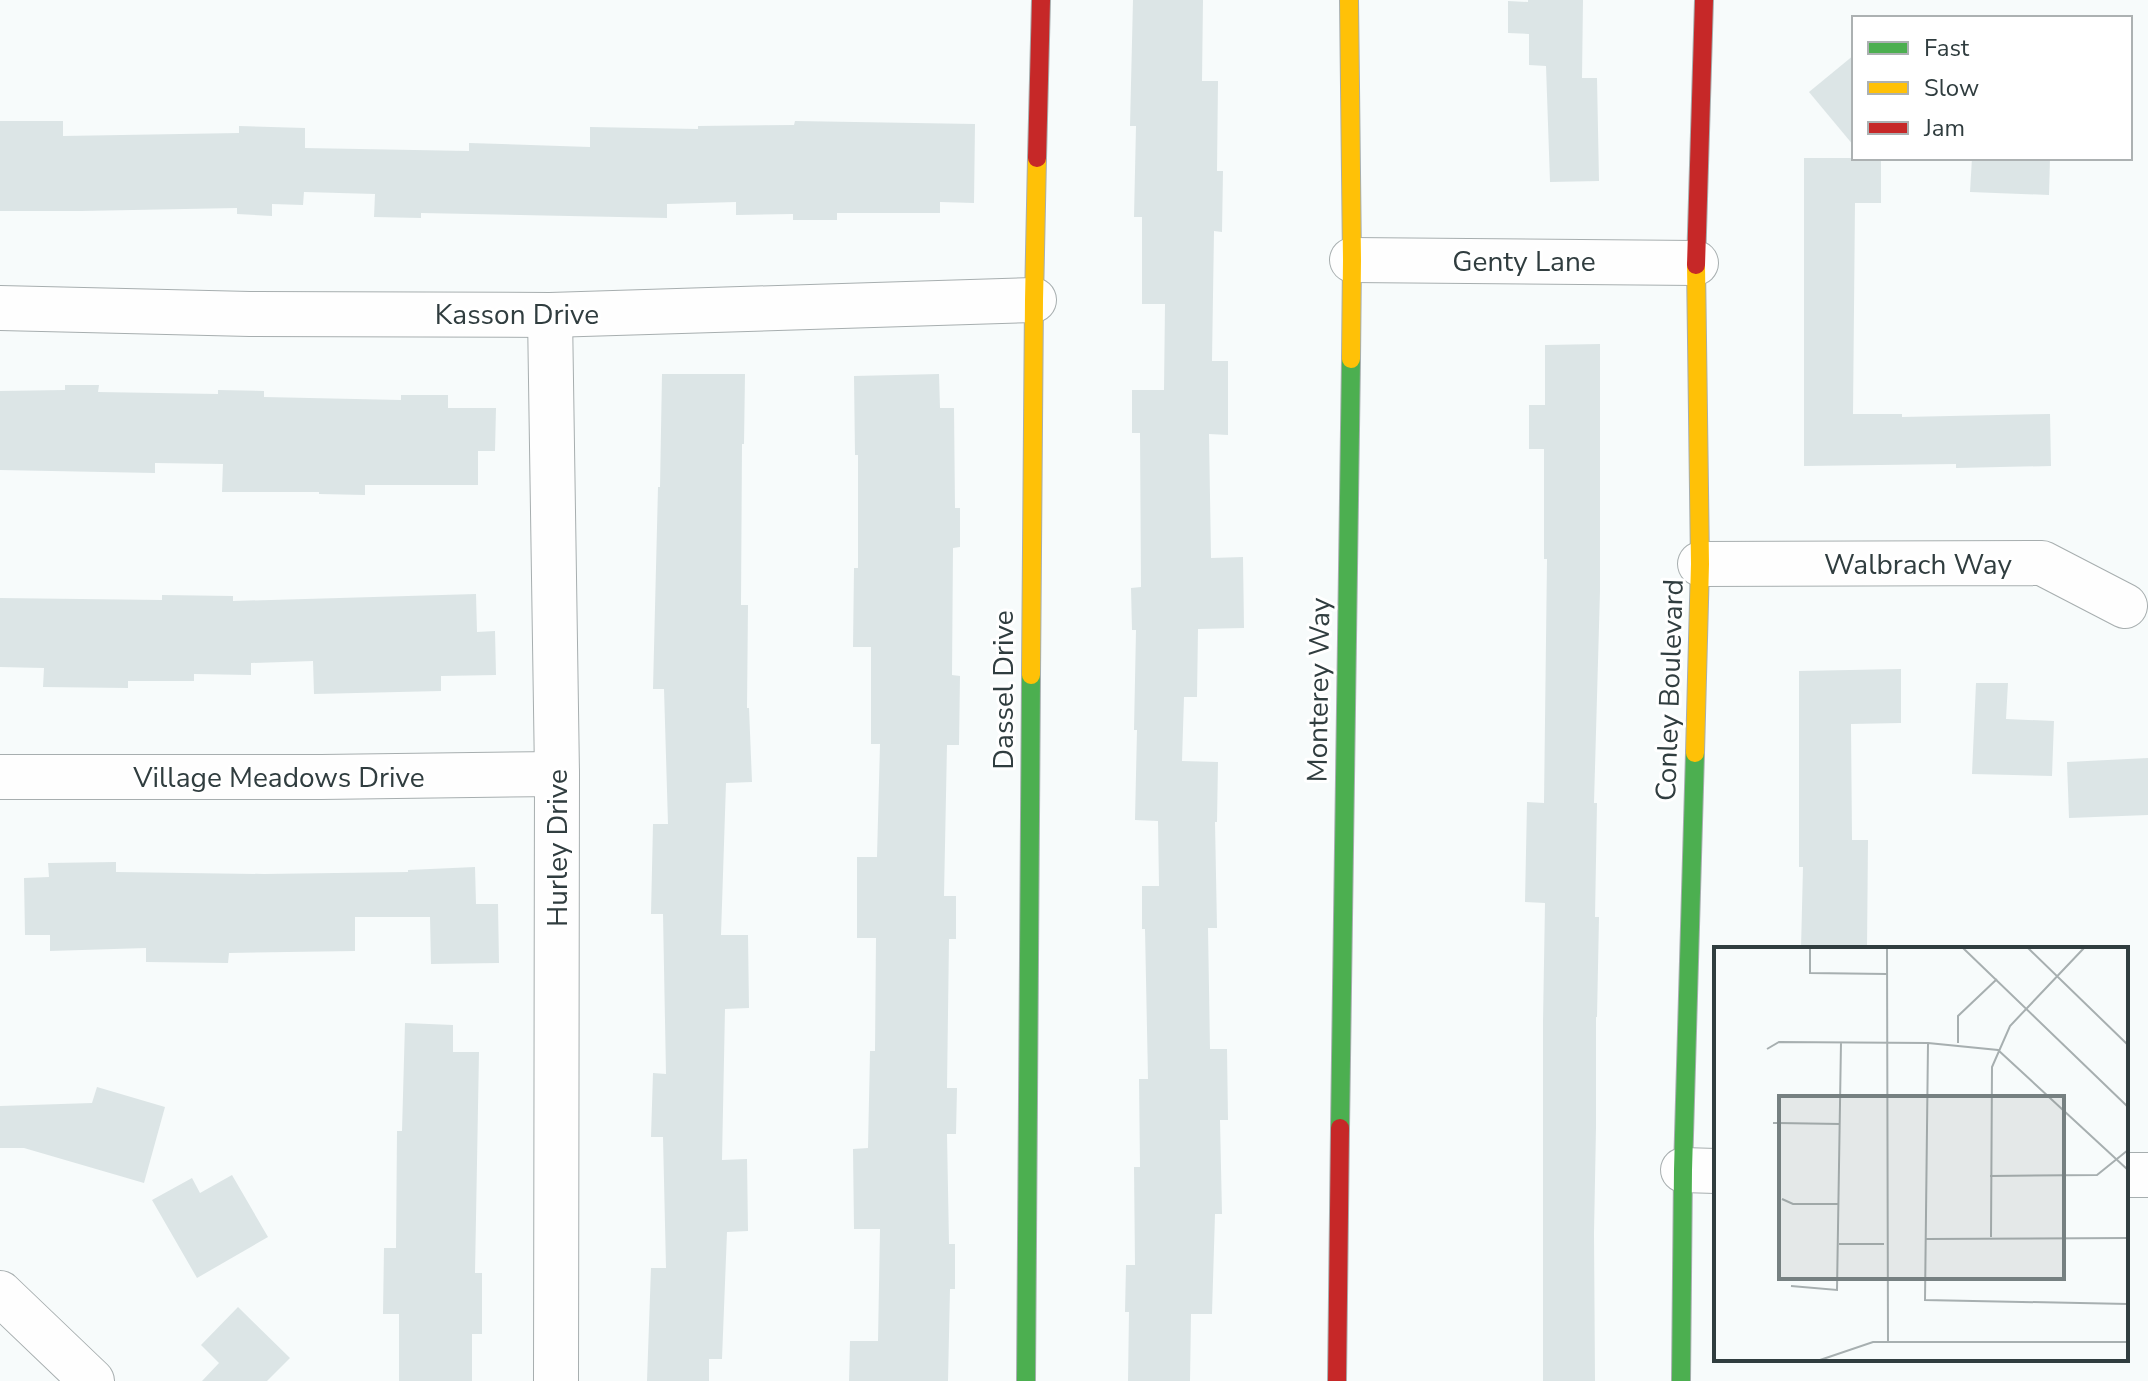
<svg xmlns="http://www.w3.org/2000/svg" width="2148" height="1381" font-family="'Nunito Sans',sans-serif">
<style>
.building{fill:#dce5e6}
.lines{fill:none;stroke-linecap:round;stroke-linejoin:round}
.street-casing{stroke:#a7aeaf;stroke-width:46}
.fast-casing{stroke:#a7aeaf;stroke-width:20}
.slow-casing{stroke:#a7aeaf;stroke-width:20}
.jam-casing{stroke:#a7aeaf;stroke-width:20}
.street{stroke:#fefefe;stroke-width:44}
.fast{stroke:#4caf50;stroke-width:18}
.slow{stroke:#ffc107;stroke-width:18}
.jam{stroke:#c62828;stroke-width:18}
.labels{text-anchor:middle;stroke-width:6;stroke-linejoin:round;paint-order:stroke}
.street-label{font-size:28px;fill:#303d3f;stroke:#fff}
.inset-road{fill:none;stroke:#a7afb0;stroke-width:2}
.view{fill:#768081;fill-opacity:0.15;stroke:#768081;stroke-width:4}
.inset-edge{fill:none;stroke:#303d3f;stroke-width:4}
</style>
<rect width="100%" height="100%" fill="#f7fbfb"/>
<!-- building -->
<g class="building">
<polygon points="1133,0 1203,0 1202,81 1218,81 1217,171 1223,171 1222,232 1214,231 1212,361 1228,361 1228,435 1209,434 1211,558 1243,557 1244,628 1198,629 1197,697 1184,697 1182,761 1218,762 1217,822 1215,822 1217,928 1208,928 1210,1049 1227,1049 1228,1120 1220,1120 1222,1214 1215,1214 1212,1314 1191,1314 1190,1381 1128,1381 1129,1312 1125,1312 1126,1265 1135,1265 1134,1167 1140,1167 1139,1079 1148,1079 1145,929 1142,929 1142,886 1159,886 1158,821 1135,820 1137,730 1134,730 1136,630 1132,630 1131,588 1141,587 1140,433 1132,433 1132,390 1164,390 1165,304 1142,304 1142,217 1134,217 1136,126 1130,126"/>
<polygon points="1528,0 1583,0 1582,78 1597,78 1599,181 1550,182 1546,66 1529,65 1529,34 1508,33 1508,1 1528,2"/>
<polygon points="1854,55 1854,146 1809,92"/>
<polygon points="0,121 63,121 63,136 239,133 239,126 305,128 305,148 469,151 469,143 590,147 590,127 698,129 698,126 794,125 795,121 975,124 974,203 940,202 940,213 837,213 837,220 793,220 793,214 736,215 736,202 667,204 667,218 421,213 421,218 374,217 375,194 304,192 303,205 272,204 272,216 237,214 237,208 81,211 0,211"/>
<polygon points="1804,158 1881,158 1881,203 1855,203 1853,414 1902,414 1902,417 2050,414 2051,466 1956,468 1956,464 1804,466"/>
<polygon points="1972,158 2050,158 2049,195 1970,192"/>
<polygon points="1600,344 1600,591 1594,803 1597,803 1595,917 1599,917 1597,1017 1596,1017 1596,1127 1594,1233 1595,1381 1543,1381 1543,1022 1545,903 1525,902 1527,802 1544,803 1547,559 1544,559 1544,449 1529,449 1529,405 1545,405 1545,345"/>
<polygon points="662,374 745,374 744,444 742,444 741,605 748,605 747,708 749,708 752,782 726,783 721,935 748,935 749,1008 725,1009 722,1160 747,1159 748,1231 727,1232 722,1359 709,1359 709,1381 647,1381 651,1268 666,1268 663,1137 651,1137 653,1073 666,1074 663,914 651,914 653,824 668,824 664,689 653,689 658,487 660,487"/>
<polygon points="939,374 940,408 954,408 955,508 960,508 960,547 953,548 952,675 960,676 959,745 947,745 944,896 956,896 956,939 949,939 947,1088 957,1088 956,1134 947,1134 949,1244 955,1244 955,1289 950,1289 948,1381 849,1381 850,1341 878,1341 880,1229 854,1229 853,1149 868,1148 870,1051 875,1051 876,938 857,938 857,857 877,857 880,744 871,744 871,647 853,647 854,568 858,568 858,455 855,455 854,376"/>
<polygon points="65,385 99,385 98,392 218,394 218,390 264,391 264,397 401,400 401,395 448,395 448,408 496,408 495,451 478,451 478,485 365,485 365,495 319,494 319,492 222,492 223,464 155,463 155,473 0,470 0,391 65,390"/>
<polygon points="476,594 477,632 495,631 496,675 441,676 441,691 314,694 313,661 251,663 251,675 194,674 194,681 128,681 128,688 43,687 44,668 0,667 0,598 162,600 162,595 233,596 233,601"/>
<polygon points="1901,669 1901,723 1851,724 1852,840 1868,840 1867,949 1801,949 1803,867 1799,867 1799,671"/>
<polygon points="1976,683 2008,683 2006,719 2054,721 2052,776 1972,774"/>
<polygon points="2148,758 2148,815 2069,818 2067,762"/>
<polygon points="116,862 116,872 264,874 408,872 408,870 475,867 476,904 498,904 499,963 431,964 430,917 355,917 355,951 229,953 228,963 146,962 146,948 50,951 50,935 25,935 24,878 49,877 48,863"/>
<polygon points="405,1023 453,1025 453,1052 479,1052 475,1273 482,1273 482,1334 472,1334 472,1381 399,1381 399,1314 383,1314 384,1248 396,1248 397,1131 402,1131"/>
<polygon points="97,1087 165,1107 144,1183 24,1148 0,1148 0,1106 92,1103"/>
<polygon points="232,1175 268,1237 197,1278 152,1200 192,1178 200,1193"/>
<polygon points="238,1307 290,1358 267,1381 202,1381 219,1363 201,1345"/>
</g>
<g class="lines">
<!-- street casing -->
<g class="street-casing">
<g id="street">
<polyline points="1352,260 1696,263"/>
<polyline points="0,308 250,314 550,315 1034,300"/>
<polyline points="550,315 557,774 556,1381"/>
<polyline points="1700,564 2042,563 2125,606"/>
<polyline points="0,777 321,777 557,774"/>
<polyline points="1683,1170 1716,1171"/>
<polyline points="2126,1175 2148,1175"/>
<polyline points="0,1293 92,1381"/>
</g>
</g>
<!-- fast casing -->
<g class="fast-casing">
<g id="fast">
<polyline points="1340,1128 1351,359"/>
<polyline points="1026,1381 1031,675"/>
<polyline points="1681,1381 1683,1170 1695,753"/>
</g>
</g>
<!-- slow casing -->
<g class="slow-casing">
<g id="slow">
<polyline points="1349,0 1352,260 1351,359"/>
<polyline points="1031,675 1034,300 1037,158"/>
<polyline points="1695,753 1700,564 1696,265"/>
</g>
</g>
<!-- jam casing -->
<g class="jam-casing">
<g id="jam">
<polyline points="1037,158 1041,0"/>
<polyline points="1696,265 1704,0"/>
<polyline points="1337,1381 1340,1128"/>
</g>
</g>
<!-- street -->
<use href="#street" class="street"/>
<!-- fast -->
<use href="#fast" class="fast"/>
<!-- slow -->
<use href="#slow" class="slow"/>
<!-- jam -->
<use href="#jam" class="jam"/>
</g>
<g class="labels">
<!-- street labels -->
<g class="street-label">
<text x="1524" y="271">Genty Lane</text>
<text x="517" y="324">Kasson Drive</text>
<text x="1918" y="574">Walbrach Way</text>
<text transform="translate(1003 690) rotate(-90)" y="10">Dassel Drive</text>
<text transform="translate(1318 690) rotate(-89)" y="10">Monterey Way</text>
<text transform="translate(1669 690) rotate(-88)" y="10">Conley Boulevard</text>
<text x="279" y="787">Village Meadows Drive</text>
<text transform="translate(557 848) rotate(-90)" y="10">Hurley Drive</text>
</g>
</g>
<!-- overview -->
<g transform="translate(1714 947)">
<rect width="414" height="414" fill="#f7fbfb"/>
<path class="inset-road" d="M 96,1 L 96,26 L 173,27M 173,1 L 174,395M 249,1 L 414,160M 314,1 L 414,98M 214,96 L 211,353 L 414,357M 244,96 L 244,69 L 283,32M 53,102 L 65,95 L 214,96 L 284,103 L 414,223M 59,176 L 126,177M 276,229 L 383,228 L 414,203M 68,252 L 79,257 L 124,257M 277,290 L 278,120 L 296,79 L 370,1M 212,292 L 414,291M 125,297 L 170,297M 77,339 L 123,343 L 127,95M 106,413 L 159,395 L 414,395"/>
<path class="view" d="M 65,149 L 350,149 L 350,332 L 65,332 Z"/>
<rect width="414" height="414" class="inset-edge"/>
</g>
<!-- legend -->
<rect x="1852" y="16" width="280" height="144" fill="#ffffff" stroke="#acb1b2" stroke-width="2"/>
<rect x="1868" y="42" width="40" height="12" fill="#4caf50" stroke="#acb1b2" stroke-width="2"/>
<text x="1924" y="56" font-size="24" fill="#303d3f">Fast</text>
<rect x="1868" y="82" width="40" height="12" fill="#ffc107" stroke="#acb1b2" stroke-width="2"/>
<text x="1924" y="96" font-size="24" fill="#303d3f">Slow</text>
<rect x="1868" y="122" width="40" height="12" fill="#c62828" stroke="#acb1b2" stroke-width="2"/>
<text x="1924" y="136" font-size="24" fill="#303d3f">Jam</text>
</svg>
